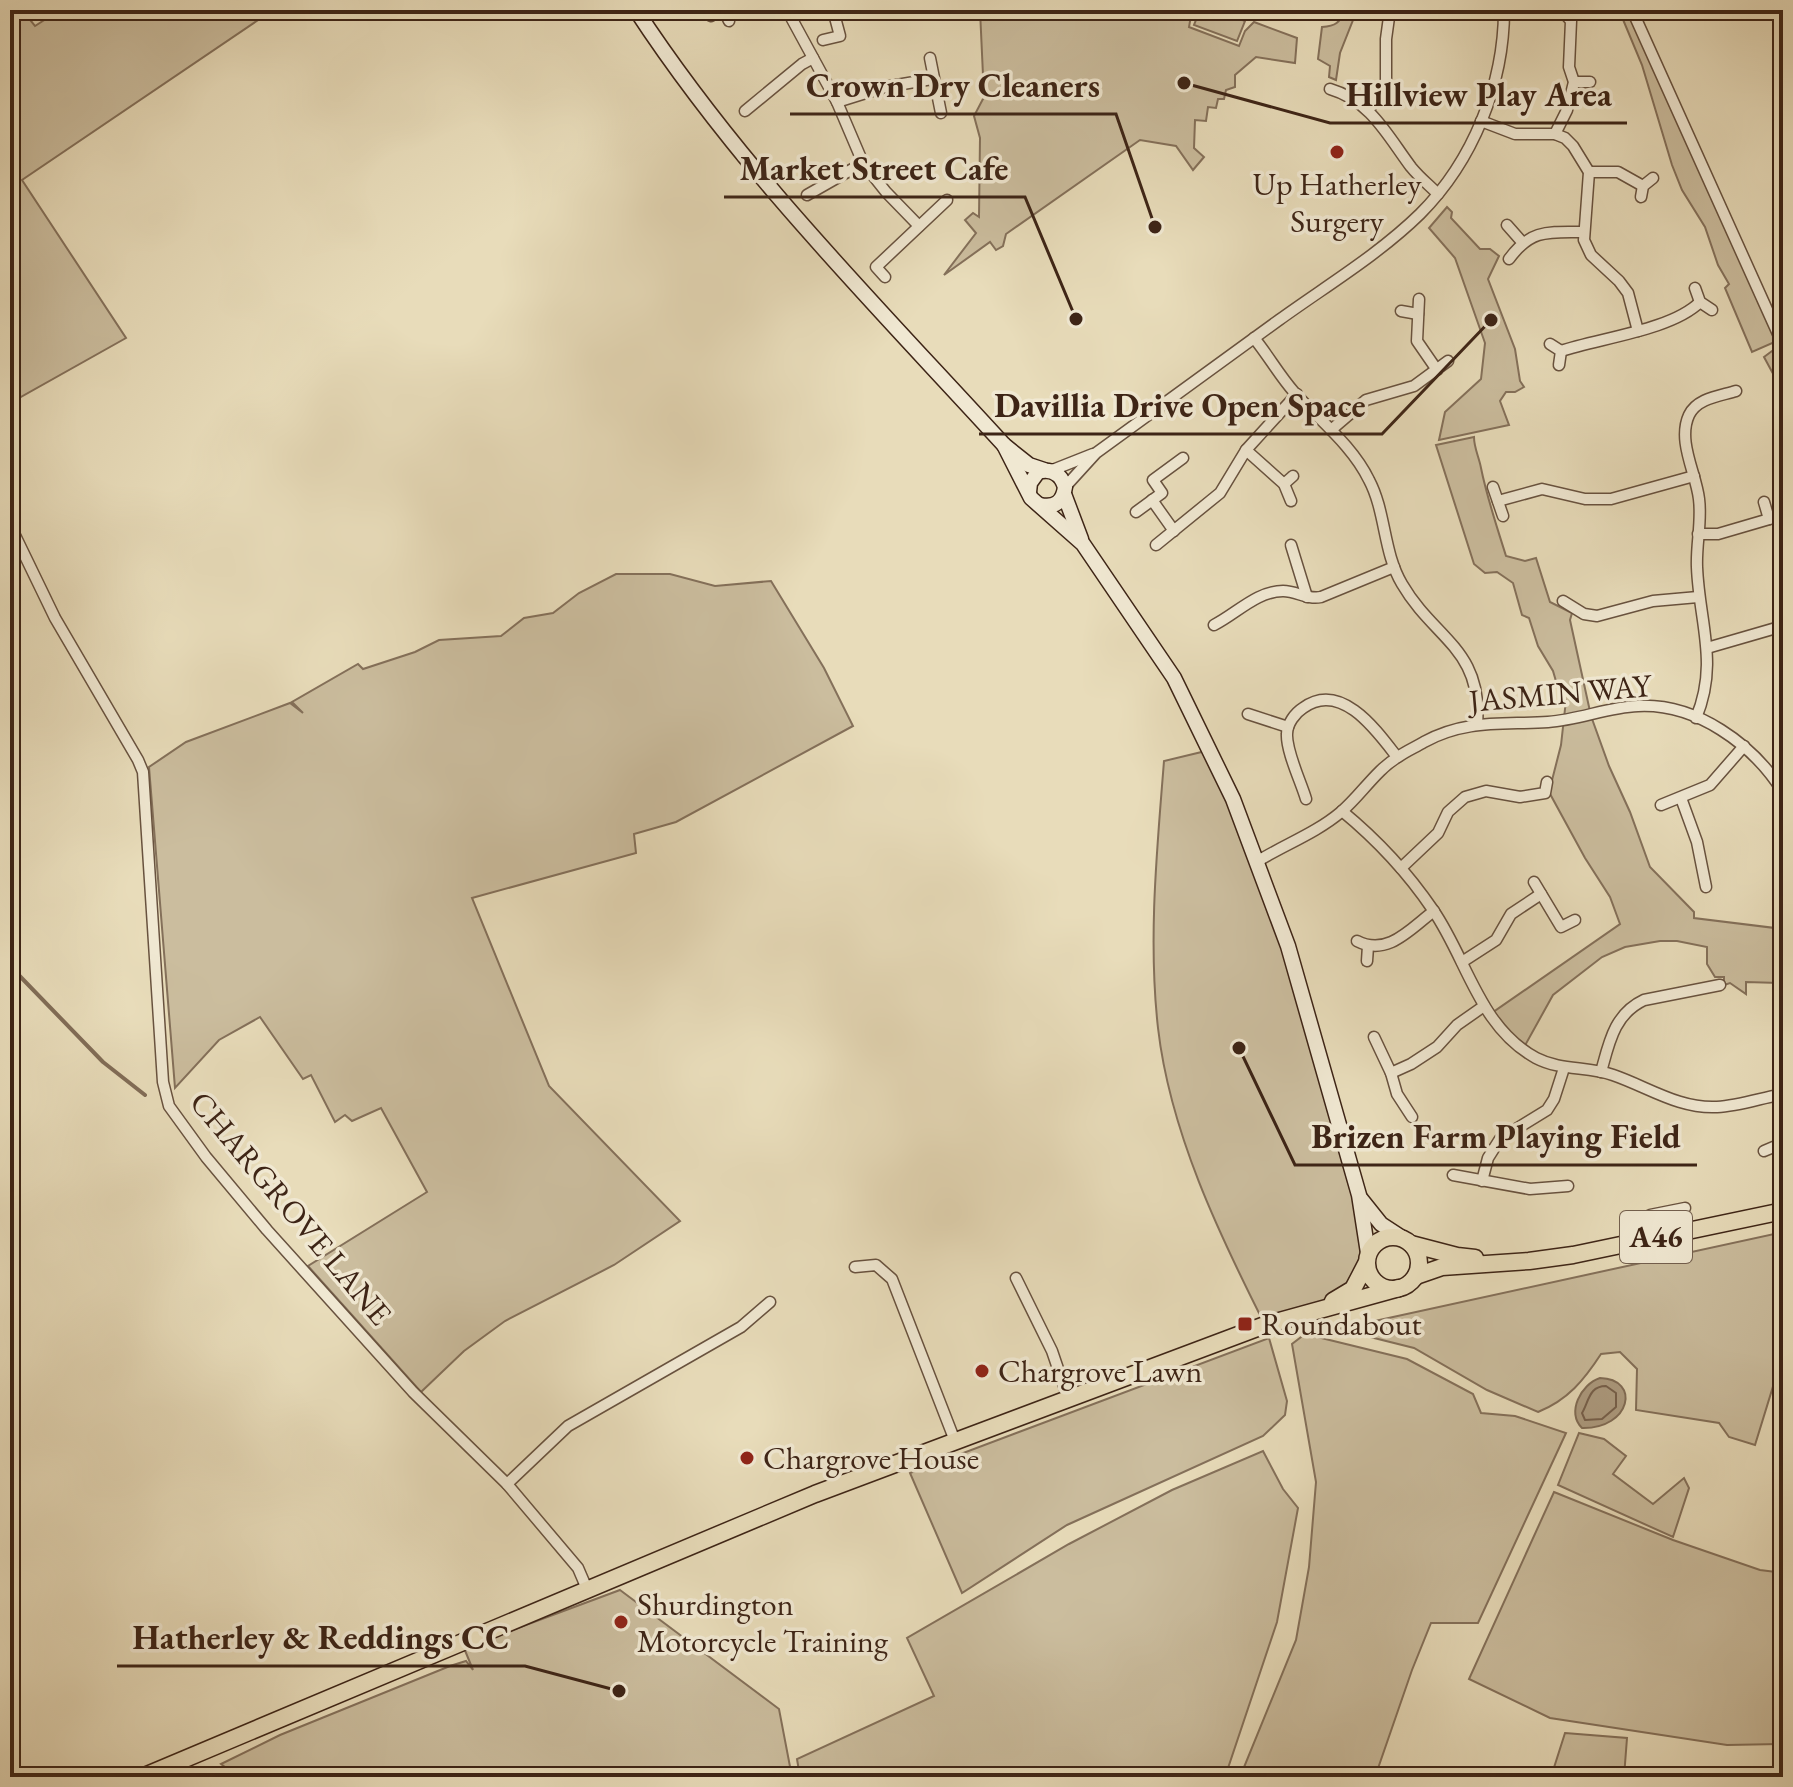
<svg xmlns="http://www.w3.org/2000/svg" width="1793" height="1787" font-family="'EB Garamond',serif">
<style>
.green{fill:#cbbd9e;stroke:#84705a;stroke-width:2}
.water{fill:#ae9d82;stroke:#816d57;stroke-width:2}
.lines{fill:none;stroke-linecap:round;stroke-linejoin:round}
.shore{stroke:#76604c;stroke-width:2}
.stream{stroke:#816d57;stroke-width:4}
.street-casing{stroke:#68523f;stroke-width:13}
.secondary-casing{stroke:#3d2416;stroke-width:17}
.primary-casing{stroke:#3d2416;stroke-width:19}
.street{stroke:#f0e8d2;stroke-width:10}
.secondary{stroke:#f0e8d2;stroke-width:14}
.primary{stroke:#e8dcba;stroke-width:16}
.poi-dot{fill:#8f2418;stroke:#f0e8d2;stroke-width:3}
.labels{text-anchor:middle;stroke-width:7;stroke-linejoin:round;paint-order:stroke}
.shield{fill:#f0e8d2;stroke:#735f4e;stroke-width:2}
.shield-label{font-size:30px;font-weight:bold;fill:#3d2416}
.poi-label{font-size:32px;fill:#3d2416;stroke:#f0e8d2;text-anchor:start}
.street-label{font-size:32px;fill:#3d2416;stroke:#f0e8d2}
.leader{fill:none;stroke:#3d2416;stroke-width:3}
.callout-dot{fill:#3d2416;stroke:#f0e8d2;stroke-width:3}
.callout-label{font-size:34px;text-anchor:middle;font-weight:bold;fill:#3d2416;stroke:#f0e8d2;stroke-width:7;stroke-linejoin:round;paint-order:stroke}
</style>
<rect width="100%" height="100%" fill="#e8dcba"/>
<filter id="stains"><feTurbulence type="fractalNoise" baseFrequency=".0025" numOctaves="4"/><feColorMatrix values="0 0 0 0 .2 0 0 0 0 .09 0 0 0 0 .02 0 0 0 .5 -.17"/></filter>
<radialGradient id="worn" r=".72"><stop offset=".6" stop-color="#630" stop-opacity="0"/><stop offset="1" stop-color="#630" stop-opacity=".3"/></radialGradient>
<!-- green -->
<g class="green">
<polygon points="10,10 22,10 35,26 60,10 273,10 22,180 126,338 10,403"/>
<polygon points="980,10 1192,10 1189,27 1239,46 1245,31 1254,22 1297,38 1295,63 1256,57 1235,75 1235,87 1226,90 1224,99 1218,99 1216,108 1208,107 1206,121 1195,120 1194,148 1204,157 1193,170 1176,146 1140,140 1006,234 1003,246 996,250 990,242 944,275 976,233 965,220 973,213 979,217 980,138 974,116 984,97"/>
<polygon points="1200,10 1218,10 1245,21 1237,41 1194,25"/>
<path d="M 1343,10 L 1357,10 L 1340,53 L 1336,80 L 1329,77 L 1330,66 L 1318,59 L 1322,27 C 1335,26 1341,23 1343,10 Z"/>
<polygon points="1619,10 1629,10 1777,341 1752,352 1725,288 1729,284 1718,265 1705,227 1682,190 1672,165 1642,65"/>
<polygon points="1447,207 1452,212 1451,218 1480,249 1490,249 1499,256 1488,279 1515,349 1520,381 1524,387 1515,392 1506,392 1500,401 1509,425 1439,440 1445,412 1481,379 1485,343 1455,258 1429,228"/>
<polygon points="1772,351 1783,362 1783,420 1779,407 1777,381 1764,357"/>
<path d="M 1474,437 C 1474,448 1479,457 1481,468 C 1487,498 1497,527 1506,556 L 1525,561 L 1536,558 L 1550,602 L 1572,613 L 1570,620 L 1591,716 L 1609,766 L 1630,812 L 1650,867 L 1694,912 L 1694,918 L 1783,929 L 1783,983 L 1746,982 L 1746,994 L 1730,983 L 1724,985 L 1724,977 L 1715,977 L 1707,964 L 1707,947 L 1677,941 L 1660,941 L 1625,947 L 1602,957 L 1553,995 L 1523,1049 L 1489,1015 L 1620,924 L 1610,897 L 1585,858 L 1549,792 L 1561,745 L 1566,700 L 1560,695 L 1553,671 L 1538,646 L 1529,618 L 1522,615 L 1513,583 L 1497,572 L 1485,573 L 1474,564 L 1436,445 Z"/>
<polygon points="616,574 670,574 715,586 771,581 824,668 853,726 676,822 634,834 636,853 472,898 549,1086 680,1221 614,1265 505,1321 464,1351 421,1392 308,1266 427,1192 381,1108 352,1121 345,1115 335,1122 311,1075 303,1079 260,1017 219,1040 175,1088 149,767 186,742 290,703 303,713 292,702 358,664 363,669 415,652 439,640 501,636 524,618 553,613 579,593"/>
<path d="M 1210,750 L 1258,861 L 1368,1253 L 1353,1289 L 1265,1325 C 1219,1234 1170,1132 1158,1028 C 1148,939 1157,850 1164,761 Z"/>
<path d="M 1783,1232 L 1783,1354 L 1755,1445 L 1729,1437 L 1719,1423 L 1636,1410 L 1637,1369 L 1620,1352 L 1601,1354 C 1584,1380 1568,1400 1538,1412 L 1487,1390 L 1414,1348 L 1338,1329 Z"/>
<polygon points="1305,1334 1407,1359 1473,1394 1481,1413 1515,1416 1566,1433 1478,1623 1431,1623 1412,1670 1375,1777 1240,1777 1296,1640 1309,1567 1316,1482 1292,1344"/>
<polygon points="1269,1338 1287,1401 1285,1415 1263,1436 1067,1525 962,1593 910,1473"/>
<polygon points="1579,1433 1604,1439 1626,1456 1613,1474 1653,1504 1684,1478 1689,1488 1673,1537 1558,1485"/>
<polygon points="1263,1451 1283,1489 1298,1508 1277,1622 1225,1777 800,1777 797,1759 934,1696 907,1638 1069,1544 1172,1490"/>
<polygon points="1554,1492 1673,1540 1760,1570 1783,1573 1783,1744 1727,1745 1550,1718 1469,1679"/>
<polygon points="620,1590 779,1709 792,1777 238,1777 221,1764 280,1735 450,1666 466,1661 473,1670 464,1648"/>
<polygon points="1565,1733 1627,1738 1624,1777 1551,1777"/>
</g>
<!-- water -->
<path class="water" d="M 1600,1378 C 1641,1379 1631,1429 1582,1428 C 1566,1413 1581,1384 1600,1378 Z"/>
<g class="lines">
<!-- shore -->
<path class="shore" d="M 1606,1386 L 1616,1393 L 1616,1407 L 1602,1419 L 1585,1420 L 1582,1413 C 1589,1401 1589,1386 1606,1386 Z"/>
<!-- stream -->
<polyline class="stream" points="10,966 103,1062 145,1095"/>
<!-- street casing -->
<g class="street-casing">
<g id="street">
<polyline points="724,10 729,21"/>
<polyline points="787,10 837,102 863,163 886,192 919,226"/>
<polyline points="1632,10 1783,345"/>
<polyline points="711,16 721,10"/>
<polyline points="823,40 840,36 833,10"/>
<polyline points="930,58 941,113"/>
<polyline points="1574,82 1590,82"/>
<path d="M 1330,89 C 1371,101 1387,135 1411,167 C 1419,177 1429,185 1438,194"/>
<polyline points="837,102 885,87 932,79"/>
<polyline points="1368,110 1382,93 1386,80 1386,39 1390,10"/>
<polyline points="745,111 802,64 813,58"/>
<polyline points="1481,121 1515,134 1555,134 1565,138 1573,146 1589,172 1584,240 1591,255 1619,281 1628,293 1638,331"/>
<polyline points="1555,134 1567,110 1574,82 1569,67 1571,21 1563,12"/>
<polyline points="1589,172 1618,172 1643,186"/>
<polyline points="807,195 863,163"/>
<polyline points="1641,197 1643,186 1653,178"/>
<polyline points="1507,225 1522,242"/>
<path d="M 1509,259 C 1531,229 1548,232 1583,232"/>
<polyline points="885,277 876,267 947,200"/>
<polyline points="1695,288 1700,302 1712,310"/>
<polyline points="1419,299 1417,341 1437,370"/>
<polyline points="1401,311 1418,314"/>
<path d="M 1254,338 C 1268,355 1279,375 1294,392 C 1319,420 1352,445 1369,480 C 1386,512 1383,552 1402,584 C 1434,639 1483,649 1477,724"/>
<polyline points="1550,344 1561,351 1559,365"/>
<path d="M 1561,351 C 1600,338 1672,330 1700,302"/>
<polyline points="1331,430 1366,400 1414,386 1448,361"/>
<polyline points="1246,450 1284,484 1291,501"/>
<polyline points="1050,471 1093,454"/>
<polyline points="1284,484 1293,476"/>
<path d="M 1065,487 L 1096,453 C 1157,408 1218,364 1279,320 C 1326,286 1378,255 1420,214 C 1473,161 1504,84 1504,10"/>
<polyline points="1493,487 1503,516"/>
<polyline points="1152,500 1174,531"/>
<polyline points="1498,501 1542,489 1585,499 1611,499 1694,476"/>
<polyline points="1764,502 1769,519"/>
<polyline points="1136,512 1162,493 1153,480 1183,458"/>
<polyline points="10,525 55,618 138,760 143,772 163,1082 169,1106 206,1157 267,1230 413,1392 507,1484 578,1568 587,1589"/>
<polyline points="1698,534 1718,534 1783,515"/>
<polyline points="1156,545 1220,493 1246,450 1297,394"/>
<polyline points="1291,545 1307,597"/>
<polyline points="1563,601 1584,614 1597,616 1653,601 1698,597"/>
<path d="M 1214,625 C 1236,614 1257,591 1283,591 C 1297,591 1307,600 1321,597 L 1394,567"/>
<polyline points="1707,648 1783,626"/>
<polyline points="1248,714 1288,727"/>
<path d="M 1696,718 C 1719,663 1699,622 1697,567 C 1696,544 1702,522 1699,499 C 1696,473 1677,441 1689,415 C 1697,398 1720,396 1736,391"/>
<polyline points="1681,798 1697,842 1706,887"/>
<path d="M 1306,799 C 1301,782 1286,751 1287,734 C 1287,724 1295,713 1303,708 C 1341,680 1377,731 1397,757"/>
<polyline points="1661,805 1710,785 1744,746"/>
<path d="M 1342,811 C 1376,839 1408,873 1433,910 C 1467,959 1479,1027 1536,1058 C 1561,1071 1587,1066 1613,1075 C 1648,1087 1679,1109 1717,1107 C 1739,1106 1761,1098 1783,1094"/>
<path d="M 1258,861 C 1286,844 1316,833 1341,812 C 1361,795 1376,770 1398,757 C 1406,751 1416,747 1424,742 C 1466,719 1503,725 1548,722 C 1579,720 1608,707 1638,706 C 1696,703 1753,744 1783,792"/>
<polyline points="1401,868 1438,833 1448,812 1465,797 1486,791 1520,797 1545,793 1547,782"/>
<polyline points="1534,882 1561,927 1575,920"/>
<path d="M 1357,941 C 1388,957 1411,928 1434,911"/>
<polyline points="1367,961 1368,946"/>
<polyline points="1462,962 1496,940 1511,914 1541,894"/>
<polyline points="1374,1037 1391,1073 1397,1094 1412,1117"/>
<path d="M 1601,1072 C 1609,1043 1614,1014 1644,1000 L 1720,985"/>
<polyline points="1391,1073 1411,1064 1437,1047 1457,1025 1484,1006"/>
<polyline points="1764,1151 1783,1143"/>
<polyline points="1453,1175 1530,1189 1568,1186"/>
<polyline points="1482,1181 1488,1158 1500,1139 1547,1110 1554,1099 1564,1068"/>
<polyline points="1650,1215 1685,1208"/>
<polyline points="855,1267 876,1265 892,1279 955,1441"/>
<polyline points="1016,1278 1052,1351 1068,1398"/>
<polyline points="507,1484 568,1426 741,1327 770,1302"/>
</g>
</g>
<!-- secondary casing -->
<g class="secondary-casing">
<g id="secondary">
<path d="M 636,10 C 740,169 876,305 1004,445 L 1029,465 L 1044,470"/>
<polyline points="1004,445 1031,498 1083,544 1174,678 1233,799 1288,946 1359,1195 1368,1253"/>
<path d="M 1029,492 L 1030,483 L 1038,472 C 1052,468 1061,474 1065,487 C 1063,502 1055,508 1040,505"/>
<polyline points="1064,494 1081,539"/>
<polyline points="1361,1199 1381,1224 1404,1239"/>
</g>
</g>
<!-- primary casing -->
<g class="primary-casing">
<g id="primary">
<circle cx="1393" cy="1263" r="26"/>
<polyline points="1411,1244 1457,1256 1475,1258"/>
<polyline points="1416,1276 1442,1267 1529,1261 1573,1255 1783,1211"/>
<polyline points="1333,1301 1353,1289 1366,1264"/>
<polyline points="142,1777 815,1494 1265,1325 1399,1288"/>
</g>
</g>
<!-- street -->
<use href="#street" class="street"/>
<!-- secondary -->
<use href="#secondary" class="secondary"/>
<!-- primary -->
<use href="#primary" class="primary"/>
</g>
<!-- markers -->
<g class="poi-dot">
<circle cx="1337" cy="152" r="8"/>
<rect x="1237" y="1316" width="16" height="16" rx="4"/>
<circle cx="982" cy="1371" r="8"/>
<circle cx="747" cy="1458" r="8"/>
<circle cx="621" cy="1622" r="8"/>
</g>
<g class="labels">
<!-- shield labels -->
<rect class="shield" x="1620" y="1211" width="72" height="52" rx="6"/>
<g class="shield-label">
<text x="1656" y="1247">A46</text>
</g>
<!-- poi labels -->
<g class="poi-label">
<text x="1337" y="195" text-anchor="middle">Up Hatherley<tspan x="1337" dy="37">Surgery</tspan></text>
<text x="1261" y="1335">Roundabout</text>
<text x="998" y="1382">Chargrove Lawn</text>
<text x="763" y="1469">Chargrove House</text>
<text x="637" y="1615">Shurdington<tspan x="637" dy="37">Motorcycle Training</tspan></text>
</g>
<!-- street labels -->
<g class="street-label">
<text transform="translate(1560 693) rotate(-5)" y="11">JASMIN WAY</text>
<text transform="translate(291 1208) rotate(50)" y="11">CHARGROVE LANE</text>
</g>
</g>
<!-- callouts -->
<path class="leader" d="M1155 227L1116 114H790M1184 83L1330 123H1627M1076 319L1025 197H724M1491 320L1382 434H979M1239 1048L1295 1165H1697M619 1691L525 1666H117"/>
<g class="callout-dot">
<circle cx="1155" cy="227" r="8"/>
<circle cx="1184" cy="83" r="8"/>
<circle cx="1076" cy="319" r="8"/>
<circle cx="1491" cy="320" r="8"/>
<circle cx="1239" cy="1048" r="8"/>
<circle cx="619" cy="1691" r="8"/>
</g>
<g class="callout-label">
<text x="953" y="97">Crown Dry Cleaners</text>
<text x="1479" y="106">Hillview Play Area</text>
<text x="874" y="180">Market Street Cafe</text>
<text x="1180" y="417">Davillia Drive Open Space</text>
<text x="1496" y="1148">Brizen Farm Playing Field</text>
<text x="321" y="1649">Hatherley &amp; Reddings CC</text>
</g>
<!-- margin -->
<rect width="1793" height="1787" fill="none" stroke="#e8dcba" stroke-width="40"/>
<rect x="12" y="12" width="1769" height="1763" fill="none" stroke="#3d2416" stroke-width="4"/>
<rect x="20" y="20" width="1753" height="1747" fill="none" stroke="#3d2416" stroke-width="2"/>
<rect width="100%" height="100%" filter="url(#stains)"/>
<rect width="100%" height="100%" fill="url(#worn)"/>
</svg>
